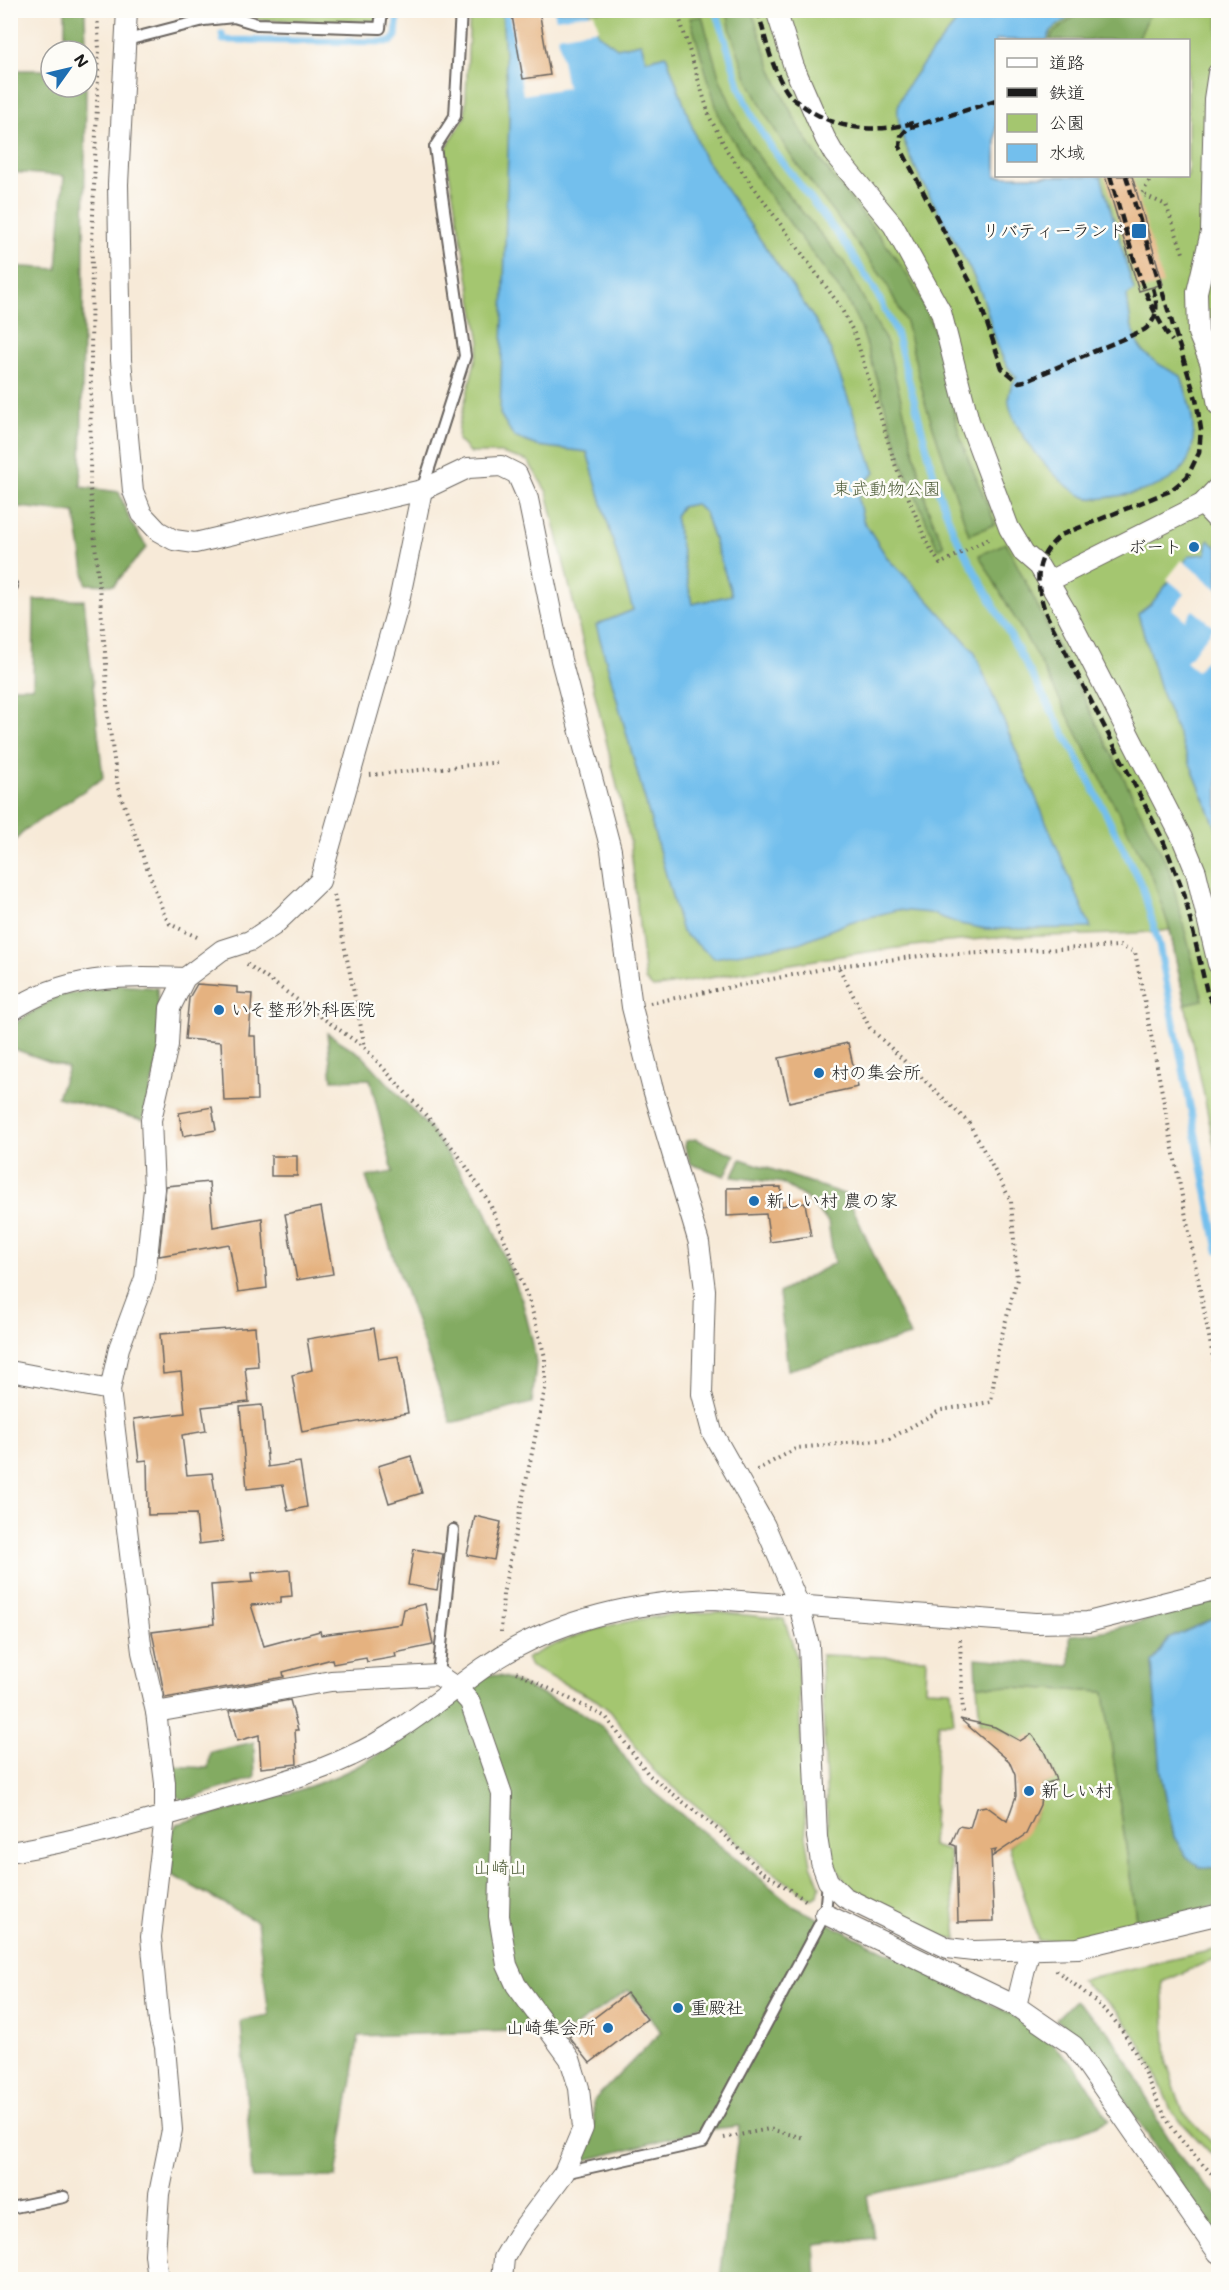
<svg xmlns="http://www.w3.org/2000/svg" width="1229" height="2290" font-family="Mali,'Klee One',sans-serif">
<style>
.green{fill:#a4c66f;stroke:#607146;stroke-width:1.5;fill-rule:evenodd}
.forest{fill:#83ab62;stroke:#50643f;stroke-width:1.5}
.water{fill:#73bfed;stroke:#486e84;stroke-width:1.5;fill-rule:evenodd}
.pier{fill:#f7ead8}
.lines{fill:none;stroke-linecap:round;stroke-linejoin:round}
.stream{stroke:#73bfed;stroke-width:7}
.building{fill:#e5b280}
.lane-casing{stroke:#69645e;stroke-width:14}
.street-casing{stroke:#69645e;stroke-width:22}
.path{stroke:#69645e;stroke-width:4;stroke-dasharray:1.5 4.5;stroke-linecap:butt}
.lane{stroke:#fff;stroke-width:10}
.street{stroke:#fff;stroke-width:20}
.rail{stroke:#1c1c1c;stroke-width:4.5;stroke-dasharray:9 4.5;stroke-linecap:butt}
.poi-dot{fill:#1f6fb2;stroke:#fdfcf7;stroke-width:2}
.labels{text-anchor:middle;stroke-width:5;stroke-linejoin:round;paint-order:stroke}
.poi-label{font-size:18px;fill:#1c1c1c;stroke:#fdfcf7;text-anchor:start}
.park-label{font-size:18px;fill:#52603d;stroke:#fdfcf7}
</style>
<rect width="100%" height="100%" fill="#fdfcf7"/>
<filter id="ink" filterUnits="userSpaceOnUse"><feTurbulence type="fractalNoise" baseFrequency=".0167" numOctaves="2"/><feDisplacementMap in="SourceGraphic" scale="12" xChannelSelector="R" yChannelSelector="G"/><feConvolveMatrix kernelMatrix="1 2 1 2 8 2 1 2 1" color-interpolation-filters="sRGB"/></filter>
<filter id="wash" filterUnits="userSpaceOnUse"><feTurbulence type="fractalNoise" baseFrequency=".008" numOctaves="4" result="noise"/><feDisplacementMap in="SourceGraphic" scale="24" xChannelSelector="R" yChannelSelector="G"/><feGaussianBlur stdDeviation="1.35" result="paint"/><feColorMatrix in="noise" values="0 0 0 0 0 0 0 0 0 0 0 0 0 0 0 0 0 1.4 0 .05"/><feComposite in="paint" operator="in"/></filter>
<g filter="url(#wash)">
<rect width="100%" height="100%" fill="#f7ead8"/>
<!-- green -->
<g class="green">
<polygon points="251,11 378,11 377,22 259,20"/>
<path d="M 470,11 L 1218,11 L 1218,1164 L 1170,930 C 1112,937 1054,934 996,938 C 881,946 767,968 653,988 L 645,980 L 630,841 L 547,492 L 528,461 L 501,453 L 470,453 L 458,440 L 459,425 L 480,342 L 445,150 L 465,117 ZM 996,40 L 1188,40 L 1188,176 L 996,176 Z"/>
<path d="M 718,1612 L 784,1619 L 797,1658 L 806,1835 L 811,1864 L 820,1886 L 818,1896 L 811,1899 L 762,1865 L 722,1827 L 653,1770 L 611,1712 L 596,1700 L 531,1667 L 527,1658 C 585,1626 653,1613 718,1612 Z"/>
<polygon points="821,1655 926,1658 925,1689 951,1690 954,1723 938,1723 932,1846 949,1851 957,1940 945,1938 848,1886 833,1862 828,1840"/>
<path d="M 977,1685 L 1104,1692 L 1137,1925 L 1076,1939 L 1038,1941 L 1009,1846 C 1032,1830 1039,1813 1042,1785 L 1056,1779 L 1044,1751 L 995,1727 L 980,1723 Z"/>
<polygon points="1218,1949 1218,1957 1163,1982 1167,2064 1183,2112 1218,2149 1218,2161 1172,2112 1147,2054 1119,2012 1080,1980"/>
</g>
<!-- forest -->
<g class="forest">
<polygon points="65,11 85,11 86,51 65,51"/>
<path d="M 727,11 L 752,11 C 767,60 783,104 812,148 C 848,203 897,247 925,308 C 942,345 947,387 957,426 C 966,459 983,492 995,524 L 969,535 L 926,406 L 906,322 L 885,281 L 791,156 L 767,117 L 747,78 L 731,32 Z"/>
<polygon points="1082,11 1082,10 1151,11 1138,40 1050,40 1053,33"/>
<polygon points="702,16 719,77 745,136 769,172 844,262 887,343 928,509 944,546 938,549 904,468 862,330 847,300 758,180 720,119 690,18"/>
<polygon points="11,70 51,70 51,87 86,87 81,487 119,492 131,523 147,547 114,585 86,584 75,513 11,506 11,266 57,269 64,176 11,172"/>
<polygon points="1006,543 1168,866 1203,1000 1185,1004 1170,930 1153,879 1041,664 979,555"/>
<polygon points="34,600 84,600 103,778 25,830 11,845 11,862 11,687 33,687"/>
<polygon points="120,985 157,988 160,1052 143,1120 57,1097 68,1068 11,1048 11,1026 57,996"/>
<polygon points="327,1033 362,1055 429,1128 484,1206 522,1300 532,1339 536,1363 532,1403 451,1423 366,1177 393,1172 370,1079 332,1080"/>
<polygon points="695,1139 735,1155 725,1176 691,1164 685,1147 686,1141"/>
<polygon points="741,1159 847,1195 910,1336 788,1370 779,1293 834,1263 828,1222 806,1198 782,1183 732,1177"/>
<path d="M 1218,1600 L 1218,1617 L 1168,1639 L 1152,1663 L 1161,1771 L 1174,1837 L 1200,1867 L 1218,1868 L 1218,1906 L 1137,1925 L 1104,1692 L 977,1685 L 976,1658 L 1070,1666 L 1070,1635 C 1121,1633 1169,1610 1218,1600 Z"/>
<path d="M 488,1674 L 504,1677 L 582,1713 L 604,1728 L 643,1783 L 795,1907 L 1011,2014 L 1050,2042 L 1076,2067 L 1109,2120 L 1002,2166 L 867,2195 L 874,2238 L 815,2244 L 817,2279 L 720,2279 L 739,2126 L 697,2131 L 587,2160 L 581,2154 L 594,2123 L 593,2101 L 661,2032 L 628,1990 L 572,2029 L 359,2036 L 336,2177 L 252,2178 L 241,2021 L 269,2016 L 257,1922 L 172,1875 L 171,1833 L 177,1824 C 235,1808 298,1795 352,1769 C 401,1745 444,1706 488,1674 Z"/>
<polygon points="254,1742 255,1778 183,1801 176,1795 172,1766 208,1768 210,1752"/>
<polygon points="1075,2000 1109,2032 1136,2076 1159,2123 1186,2165 1218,2197 1218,2238 1088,2047 1056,2019"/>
</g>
<!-- water -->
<g class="water">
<path d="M 502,11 L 590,11 L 598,34 L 617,48 L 641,43 L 646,60 L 666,55 L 702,154 L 815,320 L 828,343 L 875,473 L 865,482 L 858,499 L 863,520 L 888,559 L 926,597 L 974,651 L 1091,928 L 986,929 L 960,924 L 930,913 L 897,910 L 850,922 L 799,943 L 714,958 L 682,932 L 596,625 L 633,610 L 587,452 L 537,446 L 514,437 L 500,414 L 509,118 ZM 695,504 L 705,513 L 732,595 L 692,604 L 675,516 L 681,507 Z"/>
<path d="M 965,11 L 1077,11 L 1051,31 L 1047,40 L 996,40 L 996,176 L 1101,176 L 1134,290 L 1127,296 C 1133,345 1136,354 1181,376 C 1201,436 1205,479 1130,494 C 1117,496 1097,501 1085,497 C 1059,487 1011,429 1009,402 C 1008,391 1011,386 1017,377 C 996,359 992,322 983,298 C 967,251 894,152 898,108 C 900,86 951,31 965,11 Z"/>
<polygon points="1208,540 1218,548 1218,833 1160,689 1138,614 1152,603 1190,555 1206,554"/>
<polygon points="1218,1617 1218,1868 1200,1867 1187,1857 1174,1837 1161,1771 1152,1663 1168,1639"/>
</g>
<!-- pier -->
<g class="pier">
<polygon points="509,11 554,11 556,19 594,13 599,29 558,36 567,88 523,95"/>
<polygon points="1182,560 1218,590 1218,645 1197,671 1186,662 1214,627 1193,610 1185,620 1172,609 1185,594 1167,579"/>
</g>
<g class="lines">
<!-- stream -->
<g class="stream">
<polyline points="716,10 740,88 753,117 770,146 846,245 875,290 896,332 938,490 954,533 1084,770 1142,886 1159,945 1218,1250"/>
<polyline points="222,34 223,40 391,42 396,36 398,10"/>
</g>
</g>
<g id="blocks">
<!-- building -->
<g class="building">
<polygon points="511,10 539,10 550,75 523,79"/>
<polygon points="1105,176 1132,176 1163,284 1139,291"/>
<polygon points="197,984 237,987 237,993 252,994 249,1036 255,1036 257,1100 224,1101 221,1042 185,1039 189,998"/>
<polygon points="848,1043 858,1087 789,1102 779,1058"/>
<polygon points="212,1107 216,1130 183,1136 179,1113"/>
<rect x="271" y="1156" width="26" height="20"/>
<polygon points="209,1182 213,1227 262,1218 267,1288 238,1292 229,1244 159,1256 166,1186"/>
<polygon points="781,1187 781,1206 805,1203 811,1236 770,1242 766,1214 727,1216 727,1188"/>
<polygon points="321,1207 333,1274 297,1280 285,1214"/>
<polygon points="255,1327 258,1366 245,1367 249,1402 202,1407 206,1431 182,1435 187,1475 212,1473 223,1541 199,1544 196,1514 148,1515 147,1460 139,1461 134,1419 185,1413 181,1372 163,1374 160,1334"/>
<polygon points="374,1328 379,1359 398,1356 408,1413 302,1432 292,1375 312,1370 307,1339"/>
<polygon points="262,1405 268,1467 300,1462 307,1507 288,1511 283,1485 247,1489 240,1407"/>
<polygon points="411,1456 422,1493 389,1503 378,1466"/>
<polygon points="475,1516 501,1522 494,1560 467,1555"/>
<polygon points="414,1549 443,1554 437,1590 408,1585"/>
<polygon points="290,1570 292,1596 281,1597 281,1603 251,1605 264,1646 320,1631 321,1635 401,1624 404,1609 425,1604 433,1645 395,1653 396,1657 367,1662 366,1658 333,1664 332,1659 283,1672 284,1677 165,1698 152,1632 214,1624 211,1585 253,1582 252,1573"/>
<polygon points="290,1700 298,1730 295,1730 297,1764 261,1768 259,1735 237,1741 229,1711"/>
<polygon points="960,1719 995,1727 1020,1741 1031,1734 1044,1751 1056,1780 1042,1785 1040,1805 1026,1834 993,1856 996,1850 991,1851 994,1921 958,1922 956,1846 951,1844 959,1826 970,1828 976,1808 986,1806 1007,1821 1016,1796 1015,1775 1009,1761"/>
<polygon points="627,1993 647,2019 590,2063 569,2037"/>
</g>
</g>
</g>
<g filter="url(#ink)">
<use href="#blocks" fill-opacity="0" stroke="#69645e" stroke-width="1.5"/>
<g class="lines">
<!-- lane casing -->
<g class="lane-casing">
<g id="lane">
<polyline points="127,40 204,20 234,17 257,24 380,28 382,10"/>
<polyline points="422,490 465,356 435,147 455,116 461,10"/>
<polyline points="10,586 12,586"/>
<polyline points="438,1675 453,1530"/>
<polyline points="564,2173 703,2142 825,1914 828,1881"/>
<polyline points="10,2208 64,2197"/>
</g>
</g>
<!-- street casing -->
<g class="street-casing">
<g id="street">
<polyline points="127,10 118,184 121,360 133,491 142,514 158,531 174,540 195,543 422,490 468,468 501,466 517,474 528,499 561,660 611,850 632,1007 652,1086 699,1243 705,1290 702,1394 712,1432 765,1526 799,1605 809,1645 817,1837 821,1862 828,1881 844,1897 948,1948 973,1951 1078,1948 1216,1915"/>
<polyline points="776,10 794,67 825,138 834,154 893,225 941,312 969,421 1009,528 1024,553 1039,566 1065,610 1182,838 1196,872 1218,964"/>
<polyline points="1218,73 1214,99 1211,232 1197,292 1198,333 1210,362 1218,405"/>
<polyline points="1202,504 1218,521"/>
<polyline points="1049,581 1202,504 1218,487"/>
<path d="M 10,1012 C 64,974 122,976 185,978"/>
<polyline points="10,1371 110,1390"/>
<polyline points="156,1712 331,1681 438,1675 457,1688 470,1702 502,1794 499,1916 507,1965 516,1985 570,2059 579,2088 583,2128 564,2173 517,2236 504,2258 502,2280"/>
<path d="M 10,1852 C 83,1840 155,1819 226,1798 C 268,1786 311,1775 351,1756 C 398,1735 441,1698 483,1668 C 551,1620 632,1602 714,1599 L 1035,1623 L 1088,1622 L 1218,1589"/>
<polyline points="825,1914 1016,2006 1074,2046 1218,2253"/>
<polyline points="1016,2006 1030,1949"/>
<polyline points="158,2280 155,2254 159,2194 172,2130 165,2047 159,2022 151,1937 165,1816 165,1783 156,1712 142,1652 110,1390 119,1348 145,1278 154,1189 151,1120 168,1045 170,1008 185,978 222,950 250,941 273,926 320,881 398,606 422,490"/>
</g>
</g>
<!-- path -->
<g class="path">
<polyline points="97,10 99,49 92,243 90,488 106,663 107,709 118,788 164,914 170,924 201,939"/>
<polyline points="677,10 710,118 728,152 840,306 855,335 896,467 927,543 940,564 992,537"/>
<polyline points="1152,176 1142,194 1166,205 1183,253"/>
<polyline points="370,775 501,762"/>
<polyline points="334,895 365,1047"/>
<polyline points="247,964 365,1048 433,1123 462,1160 490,1204 530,1303 545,1357 545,1389 503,1594 501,1632"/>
<polyline points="650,1003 838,966 920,956 1120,946 1135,952 1218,1383"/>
<polyline points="757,1470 797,1448 889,1439 941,1410 991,1402 998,1350 1017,1279 1011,1201 969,1123 870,1028 838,966"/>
<polyline points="960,1639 963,1714"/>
<polyline points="516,1672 606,1717 649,1775 720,1831 760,1870 808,1902"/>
<path d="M 1056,1970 C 1077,1987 1102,2004 1118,2025 C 1139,2052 1147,2083 1163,2112 C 1176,2138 1198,2159 1218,2180"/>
<polyline points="724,2138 769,2129 804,2138"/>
</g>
<!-- lane -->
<use href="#lane" class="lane"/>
<!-- street -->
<use href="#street" class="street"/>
<!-- rail -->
<g class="rail">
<path d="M 758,10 C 765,38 773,75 791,97 C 795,101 802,105 806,108 C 838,130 876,133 913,123"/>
<path d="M 996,101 L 908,128 L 901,136 L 900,147 L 978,297 L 1002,368 L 1019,382 L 1025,381 L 1144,330 C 1159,319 1158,305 1153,288"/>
<path d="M 1110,176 C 1127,231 1138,293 1172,341"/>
<path d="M 1126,176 L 1196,399 L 1201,429 L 1199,453 L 1187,477 L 1170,491 L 1061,535 C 1033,559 1035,582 1046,614 L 1162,838 L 1184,893 L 1207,992 L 1218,1015"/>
</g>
</g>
</g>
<!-- markers -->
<g class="poi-dot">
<rect x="1131" y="223" width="16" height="16" rx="3"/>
<circle cx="1194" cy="547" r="6"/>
<circle cx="219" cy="1010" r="6"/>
<circle cx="819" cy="1073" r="6"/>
<circle cx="754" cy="1201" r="6"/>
<circle cx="1029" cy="1791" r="6"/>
<circle cx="678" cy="2008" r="6"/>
<circle cx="608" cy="2028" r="6"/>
</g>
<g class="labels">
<!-- poi labels -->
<g class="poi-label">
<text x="1126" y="237" text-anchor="end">リバティーランド</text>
<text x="1182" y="553" text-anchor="end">ボート</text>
<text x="231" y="1016">いそ整形外科医院</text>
<text x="831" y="1079">村の集会所</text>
<text x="766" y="1207">新しい村 農の家</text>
<text x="1041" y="1797">新しい村</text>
<text x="690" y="2014">重殿社</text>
<text x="596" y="2034" text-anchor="end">山崎集会所</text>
</g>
<!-- park labels -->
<g class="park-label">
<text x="887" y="495">東武動物公園</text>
<text x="500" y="1874">山崎山</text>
</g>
</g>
<!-- margin -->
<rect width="1229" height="2290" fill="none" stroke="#fdfcf7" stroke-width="36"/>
<!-- legend -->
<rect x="995" y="39" width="195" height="138" fill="#fdfcf7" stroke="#a3a29f" stroke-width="1.5"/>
<rect x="1007" y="58" width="30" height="9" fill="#ffffff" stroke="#a3a29f" stroke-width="1.5"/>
<text x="1049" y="69" font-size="18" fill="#1c1c1c">道路</text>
<rect x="1007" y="88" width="30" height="9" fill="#1c1c1c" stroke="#a3a29f" stroke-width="1.5"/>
<text x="1049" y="99" font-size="18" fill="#1c1c1c">鉄道</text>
<rect x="1007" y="114" width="30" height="18" fill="#a4c66f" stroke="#a3a29f" stroke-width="1.5"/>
<text x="1049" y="129" font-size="18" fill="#1c1c1c">公園</text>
<rect x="1007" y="144" width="30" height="18" fill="#73bfed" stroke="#a3a29f" stroke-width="1.5"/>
<text x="1049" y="159" font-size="18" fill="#1c1c1c">水域</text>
<!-- north arrow -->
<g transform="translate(69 69) rotate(56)"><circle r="28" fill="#fdfcf7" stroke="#a3a29f" stroke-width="1.5"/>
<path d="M0-4.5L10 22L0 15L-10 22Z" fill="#1f6fb2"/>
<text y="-9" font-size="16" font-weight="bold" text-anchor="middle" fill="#1c1c1c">N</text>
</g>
</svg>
